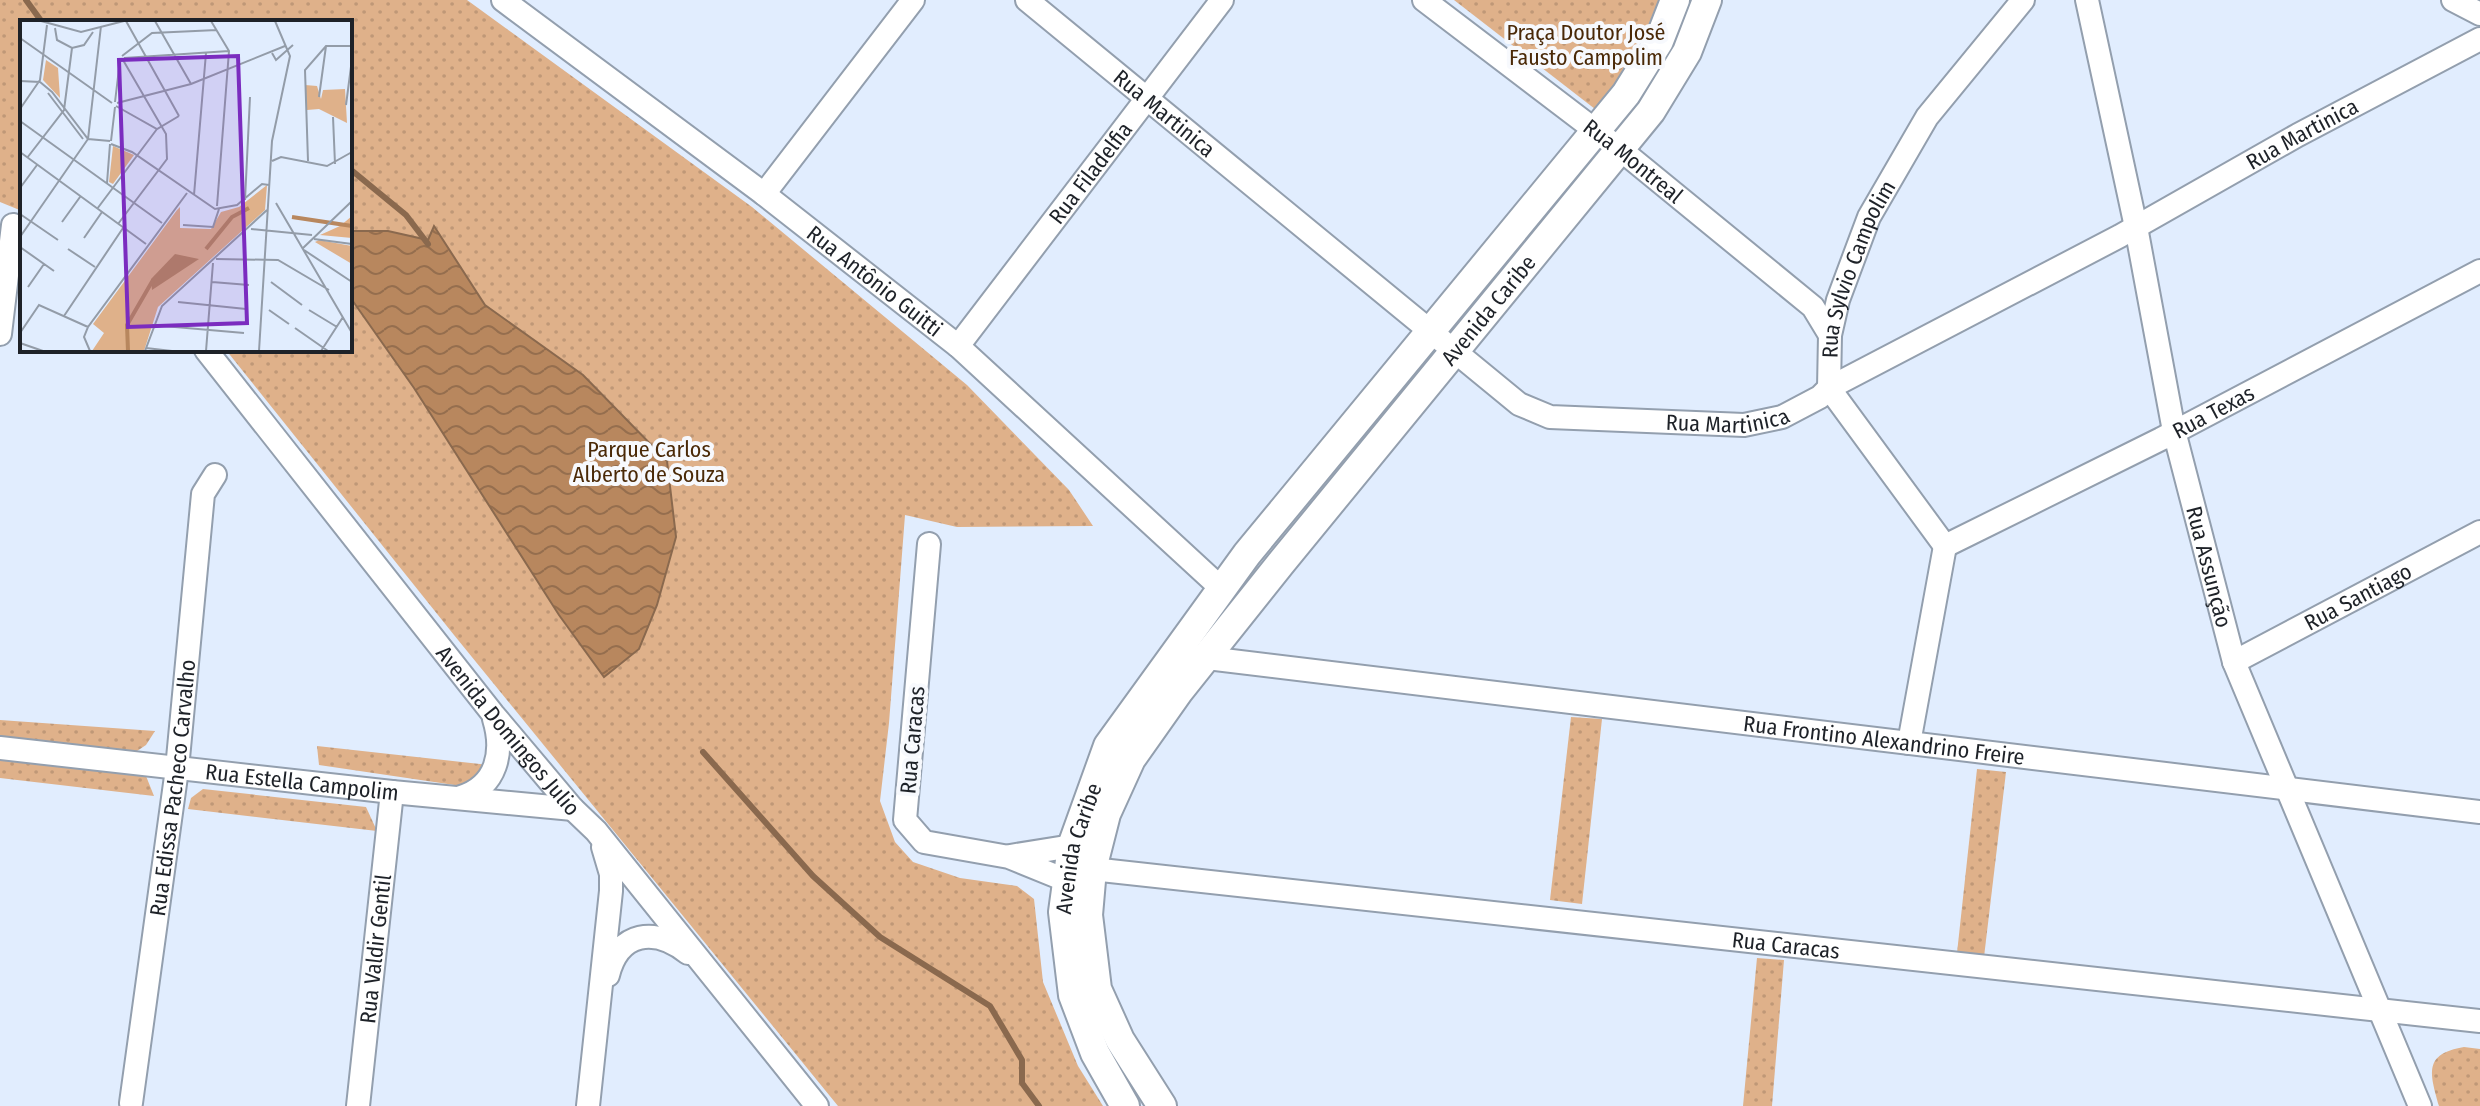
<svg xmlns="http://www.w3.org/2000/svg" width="2480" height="1106" font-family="'Fira Sans Condensed',sans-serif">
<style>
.green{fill:url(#green-dots)}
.water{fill:url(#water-waves);stroke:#8a694e;stroke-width:2}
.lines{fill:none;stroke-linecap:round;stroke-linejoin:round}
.stream{stroke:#8a694e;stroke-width:6}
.minor-casing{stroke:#939fae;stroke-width:26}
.tertiary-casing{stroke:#939fae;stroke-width:32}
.minor{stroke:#fff;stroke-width:22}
.tertiary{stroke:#fff;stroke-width:28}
.labels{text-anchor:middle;stroke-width:8;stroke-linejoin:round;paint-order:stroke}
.park-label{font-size:22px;fill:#4a2907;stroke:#f7f9fd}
.street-label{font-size:22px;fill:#1e2228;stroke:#f7f9fd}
.inset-river{fill:none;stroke:#b8875e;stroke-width:4}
.inset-road{fill:none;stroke:#939ca8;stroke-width:2}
.view{fill:#7b2cbf;fill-opacity:0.15;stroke:#7b2cbf;stroke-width:4}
.inset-edge{fill:none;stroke:#1e2228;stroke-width:4}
</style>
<defs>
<pattern id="green-dots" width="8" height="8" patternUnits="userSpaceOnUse" patternTransform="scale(2)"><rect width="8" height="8" fill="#dfb18a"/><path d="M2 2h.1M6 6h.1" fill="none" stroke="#bf9877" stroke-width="1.8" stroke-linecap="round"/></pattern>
<pattern id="water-waves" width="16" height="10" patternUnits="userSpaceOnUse" patternTransform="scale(2)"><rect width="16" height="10" fill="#b8875e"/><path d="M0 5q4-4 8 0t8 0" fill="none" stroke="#956e4e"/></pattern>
</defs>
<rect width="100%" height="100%" fill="#e1edfe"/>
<!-- green -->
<g class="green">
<polygon points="0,0 467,0 752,207 967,385 1069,490 1093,526 957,527 905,515 889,723 880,801 895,842 913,862 960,878 1017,886 1034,899 1043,982 1078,1066 1103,1106 838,1106 454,635 226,350 350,350 350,22 22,22 22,211 0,202"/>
<polygon points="1454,0 1659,0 1633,61 1595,109"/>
<polygon points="1571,717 1602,719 1582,904 1550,900"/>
<polygon points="0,720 155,731 146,745 131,755 0,744"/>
<polygon points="317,746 489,765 468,787 319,765"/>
<polygon points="0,756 144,771 154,796 0,778"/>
<polygon points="1977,769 2006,772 1984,957 1957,953"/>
<polygon points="203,789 366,807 377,831 188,809 191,798"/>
<polygon points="1757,958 1784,960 1772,1106 1743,1106"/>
<path d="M 2464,1047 L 2480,1049 L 2480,1106 L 2439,1106 C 2430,1073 2423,1054 2464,1047 Z"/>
</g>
<!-- water -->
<polygon class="water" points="434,226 485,305 583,375 667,461 676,537 657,605 639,649 604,677 559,615 414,388 350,297 350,231 388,231 428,240"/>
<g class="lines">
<!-- stream -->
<g class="stream">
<polyline points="26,0 42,22"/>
<polyline points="350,169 406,215 428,244"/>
<polyline points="703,752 813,876 880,937 990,1006 1022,1060 1022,1083 1039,1106"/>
</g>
<!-- minor casing -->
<g class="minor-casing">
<g id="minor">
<path id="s1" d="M 503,0 L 764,194 L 958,346 L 1222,589"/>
<path id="s2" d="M 1027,0 L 1519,404 L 1550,417 L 1744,425 L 1782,417 L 1820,397 L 1829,388 L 2120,236 L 2298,135 L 2480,39"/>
<path id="s3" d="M 1424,0 L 1621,150 L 1813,307 L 1830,335"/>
<path id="s4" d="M 2087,0 L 2136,227 L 2174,431 L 2234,662 L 2420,1106"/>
<polyline points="2453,0 2480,14"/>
<polyline points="764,194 913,0"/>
<polyline points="0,334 13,225"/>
<path id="s5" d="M 958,346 L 1222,0"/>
<path id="s6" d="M 206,350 L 493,714 L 573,809 L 596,831 L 817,1106"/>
<polyline points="929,544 905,820 924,842 1009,857 1068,881"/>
<path id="s7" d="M 1945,546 L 1829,388 L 1830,335 L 1838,300 L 1869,217 L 1927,117 L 2023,0"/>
<path id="s8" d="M 1945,546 L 2161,439 L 2480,271"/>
<path id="s9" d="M 1207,658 L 2480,812"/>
<path id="s10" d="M 2234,662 L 2480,532"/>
<polyline points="1909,743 1945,546"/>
<path id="s11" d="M 0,748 L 392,792 L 573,809"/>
<path d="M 461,797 C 497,786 504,752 494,719"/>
<polyline points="1010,856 1072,846"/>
<path id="s12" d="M 1092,869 L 2480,1021"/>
<path d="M 608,975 C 619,931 655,927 688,953"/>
<path id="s13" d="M 131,1103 L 177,769 L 203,494 L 215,475"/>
<path id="s14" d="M 358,1106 L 392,792"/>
<polyline points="588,1106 611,891 611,874 603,847"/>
</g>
</g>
<!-- tertiary casing -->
<g class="tertiary-casing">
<g id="tertiary">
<path id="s15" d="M 1125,1106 L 1095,1053 L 1073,995 L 1063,912 L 1072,846 L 1108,746 L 1247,554 L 1626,94 L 1659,41 L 1675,0"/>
<path id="s16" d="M 1162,1106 L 1120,1040 L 1097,989 L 1088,915 L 1092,869 L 1106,814 L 1131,759 L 1179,691 L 1281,563 L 1651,111 L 1687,52 L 1707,0"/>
</g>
</g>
<!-- minor -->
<use href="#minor" class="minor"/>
<!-- tertiary -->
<use href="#tertiary" class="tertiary"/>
</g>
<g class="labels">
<!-- park labels -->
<g class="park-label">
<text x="1586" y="40">Praça Doutor José<tspan x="1586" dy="25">Fausto Campolim</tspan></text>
<text x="649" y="457">Parque Carlos<tspan x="649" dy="25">Alberto de Souza</tspan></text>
</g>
<!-- street labels -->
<g class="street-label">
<text dy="8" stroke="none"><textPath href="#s2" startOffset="178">Rua Martinica</textPath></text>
<text dy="8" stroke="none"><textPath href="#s2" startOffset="1496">Rua Martinica</textPath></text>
<text dy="8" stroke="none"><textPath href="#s3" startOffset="264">Rua Montreal</textPath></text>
<text dy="8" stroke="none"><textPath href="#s5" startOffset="218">Rua Filadelfia</textPath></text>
<text dy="8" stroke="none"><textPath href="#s7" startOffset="320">Rua Sylvio Campolim</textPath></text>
<text dy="8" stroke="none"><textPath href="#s1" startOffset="466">Rua Antônio Guitti</textPath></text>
<text dy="8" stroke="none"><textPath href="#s16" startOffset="946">Avenida Caribe</textPath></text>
<text dy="8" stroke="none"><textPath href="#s8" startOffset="300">Rua Texas</textPath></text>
<text dy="8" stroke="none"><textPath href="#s2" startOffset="848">Rua Martinica</textPath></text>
<text dy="8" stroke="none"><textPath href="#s4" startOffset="580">Rua Assunção</textPath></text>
<text dy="8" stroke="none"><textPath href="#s10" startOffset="140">Rua Santiago</textPath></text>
<text dy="8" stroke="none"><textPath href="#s6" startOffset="486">Avenida Domingos Julio</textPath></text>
<text transform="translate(912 740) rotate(-85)" y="8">Rua Caracas</text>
<text dy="8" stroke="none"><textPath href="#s9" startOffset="682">Rua Frontino Alexandrino Freire</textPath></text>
<text dy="8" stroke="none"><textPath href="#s11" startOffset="304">Rua Estella Campolim</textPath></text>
<text dy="8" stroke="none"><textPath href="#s13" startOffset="318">Rua Edissa Pacheco Carvalho</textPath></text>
<text dy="8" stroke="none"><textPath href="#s15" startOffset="272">Avenida Caribe</textPath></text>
<text dy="8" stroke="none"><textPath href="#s12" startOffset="698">Rua Caracas</textPath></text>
<text dy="8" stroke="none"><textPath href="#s14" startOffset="158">Rua Valdir Gentil</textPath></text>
</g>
</g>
<!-- overview -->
<g transform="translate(20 20)">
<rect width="332" height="332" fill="#e1edfe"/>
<path d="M 26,40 L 38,48 L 40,78 L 23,60 ZM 285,65 L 297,66 L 301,79 L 303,70 L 325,69 L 327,103 L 299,89 L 287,90 ZM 93,126 L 114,135 L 93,164 L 89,162 ZM 247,165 L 245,190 L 138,287 L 124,331 L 72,331 L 84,313 L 73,304 L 157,190 L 160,187 L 160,208 L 191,209 L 201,192 L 219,187 ZM 299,220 L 332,226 L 332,244 L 295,222 Z" fill="#dfb18a"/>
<path d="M 332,196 L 332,218 L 300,215 L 320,206 Z" fill="#e2b086"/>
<path d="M 155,234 L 179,239 L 132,270 L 131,259 Z" fill="#b8875e"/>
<path class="inset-river" d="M 272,197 L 332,206M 186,229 L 212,197 L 229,188M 108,331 L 107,305 L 133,260"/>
<path class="inset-road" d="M 21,1 L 61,12 L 104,1M 106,1 L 159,96M 135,1 L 171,64M 191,1 L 209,31 L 197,186M 35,8 L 37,20 L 52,28 L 64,25 L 73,12M 0,18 L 92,83M 252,33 L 256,40 L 273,25M 102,36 L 132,13 L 197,10M 104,38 L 209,31M 0,61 L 20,62 L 32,72 L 68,119 L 90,121M 28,73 L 63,119M 299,77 L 306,26M 95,82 L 100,40M 97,83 L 171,64 L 265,26M 326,85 L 332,39M 96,86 L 137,109 L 159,96M 0,89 L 20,60 L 27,5M 313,97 L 315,144M 0,101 L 142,203M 91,121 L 95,87M 91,124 L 112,132 L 195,189 L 217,185 L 242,164 L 249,165M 0,132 L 126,224M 7,138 L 44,90 L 52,28M 252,141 L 261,137 L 307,146 L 332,132M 288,141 L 285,50 L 306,26 L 332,26M 87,163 L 90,124M 0,168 L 17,145M 174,175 L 186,33M 225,180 L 230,77M 256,183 L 332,313M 77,189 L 137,109M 0,194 L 38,220M 42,202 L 60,177M 98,204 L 147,139 L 146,114 L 103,40M 163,205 L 193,207 L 199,189M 231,209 L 292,215M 0,217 L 68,119 L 81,6M 64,218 L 82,192M 294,219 L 332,224M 0,227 L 34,251M 48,229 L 75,247M 282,229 L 332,181M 284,230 L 332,262M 196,239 L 258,240 L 309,270M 192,262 L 229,265M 251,262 L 282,285M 8,267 L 24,244M 158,282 L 226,289M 249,290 L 269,304M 289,290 L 317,307M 44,296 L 103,208M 132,305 L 224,313M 275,308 L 308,331M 0,313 L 19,285 L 68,307M 0,323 L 23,331M 126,328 L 152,331M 70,331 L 64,317 L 68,307 L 167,173M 125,331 L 142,286 L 247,190M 186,331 L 193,243M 239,331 L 252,121 L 270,36 L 255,1M 301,331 L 323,297"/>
<path class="view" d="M 218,36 L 227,303 L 108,307 L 99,40 Z"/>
<rect width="332" height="332" class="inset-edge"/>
</g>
</svg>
